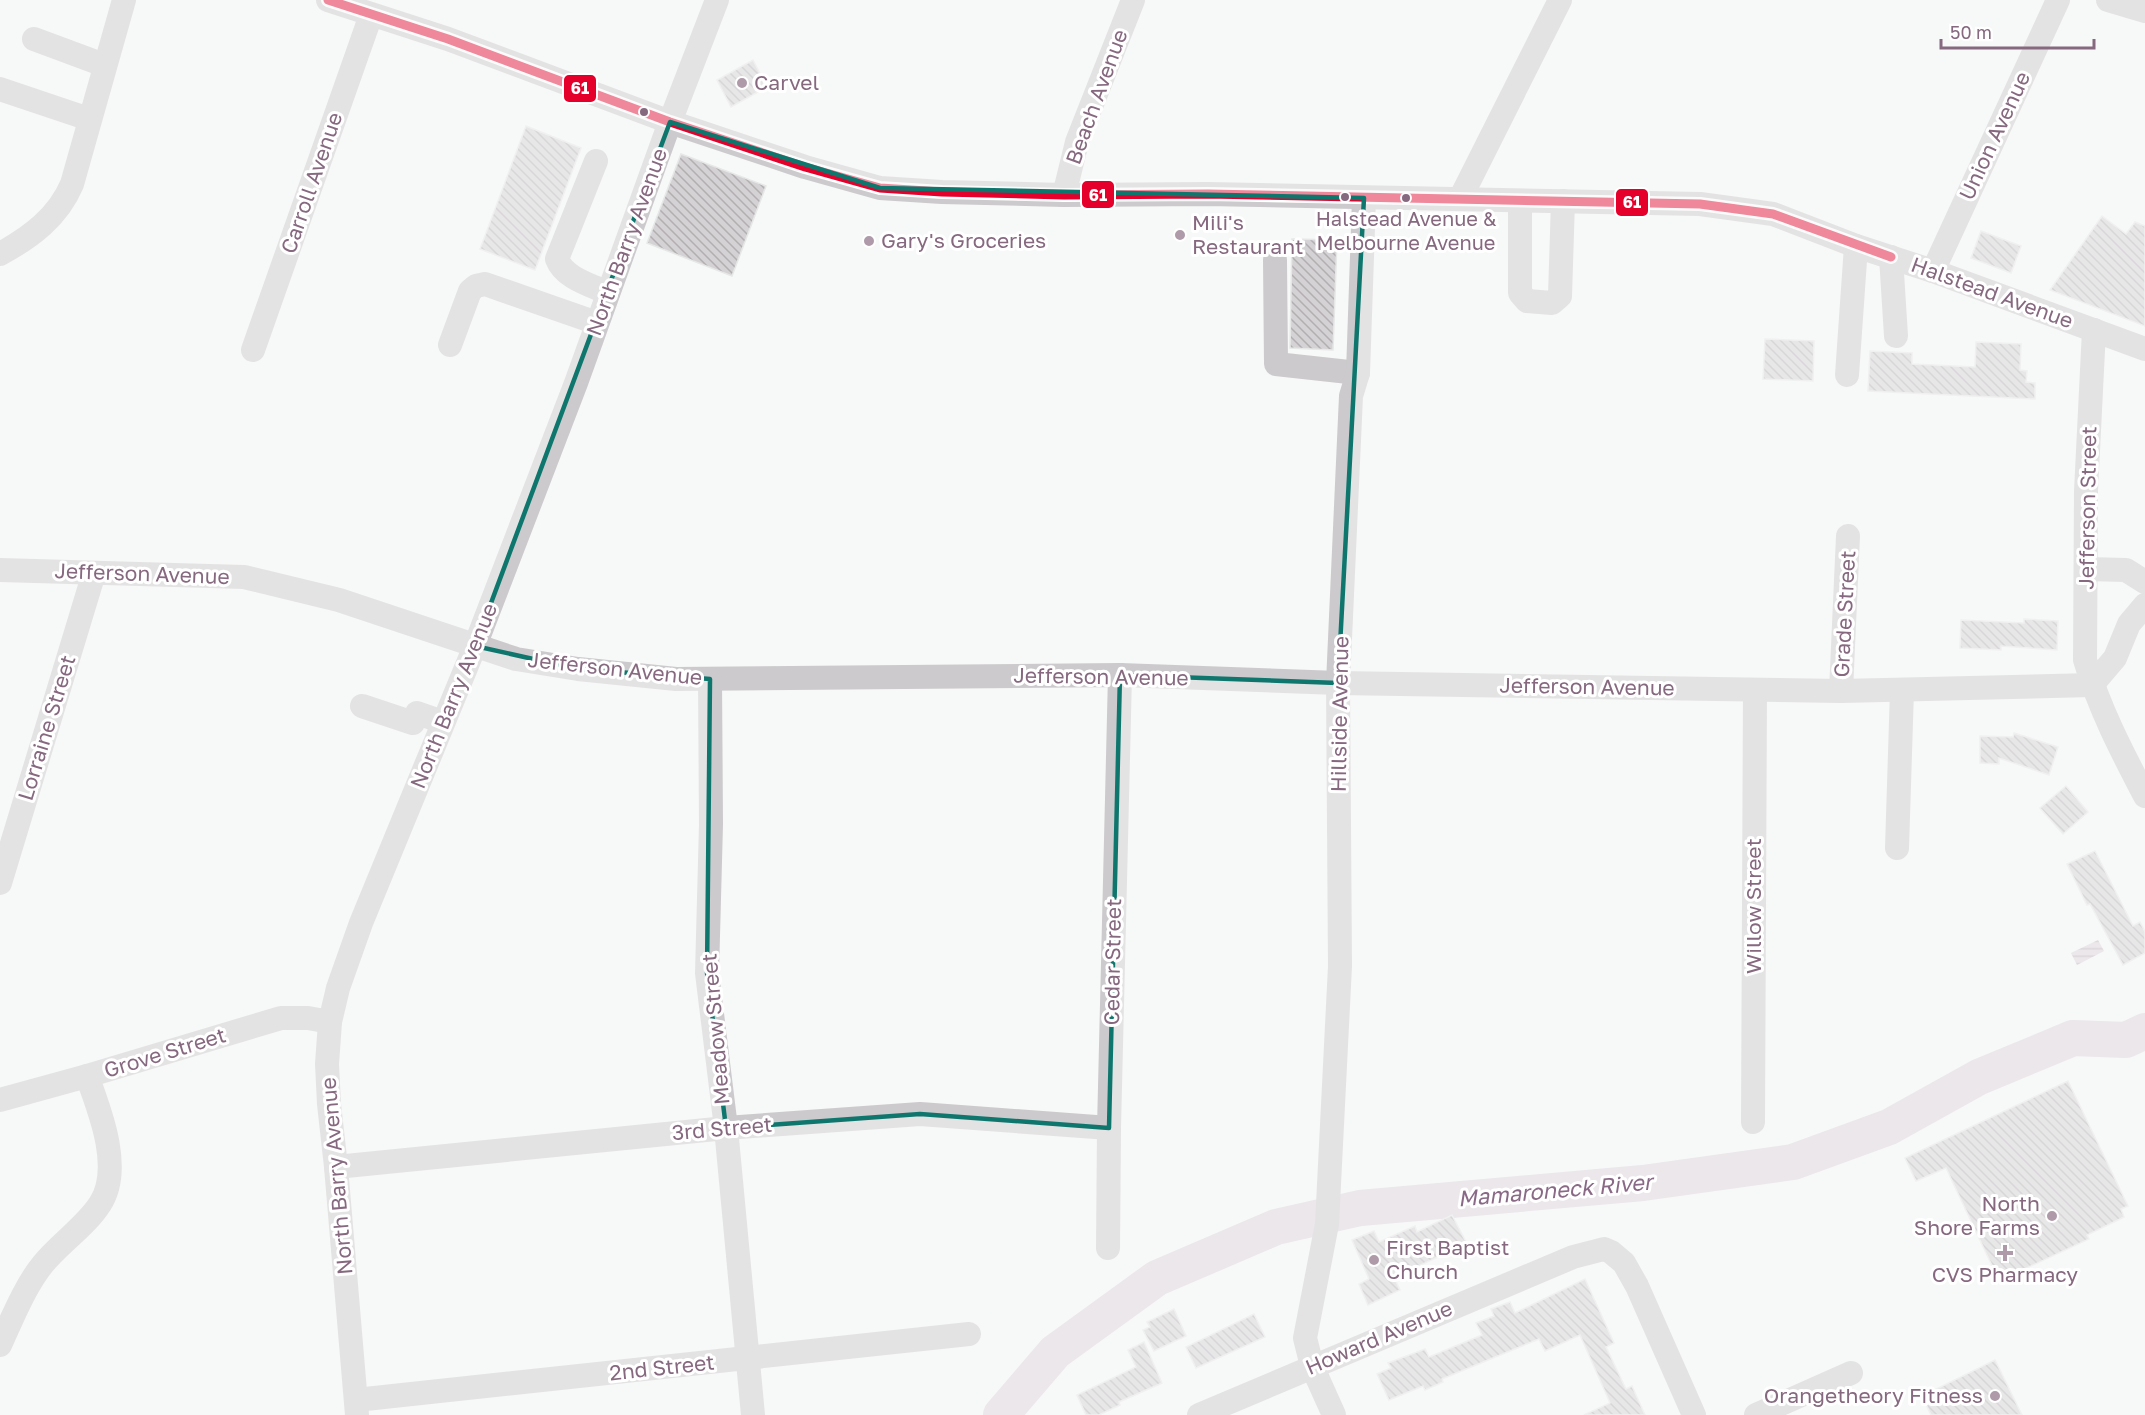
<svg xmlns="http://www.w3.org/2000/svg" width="2145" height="1415" font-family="'Golos Text',sans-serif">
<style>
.water{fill:url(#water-rules)}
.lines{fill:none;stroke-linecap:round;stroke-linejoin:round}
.river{stroke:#dbd2db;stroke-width:36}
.building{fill:url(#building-back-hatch);stroke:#e6e7e7;stroke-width:1.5}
.minor{stroke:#cccacc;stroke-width:24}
.bus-1-casing{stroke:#fff;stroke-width:14}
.bus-1{stroke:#e4002b;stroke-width:9}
.marked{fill:none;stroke:#0f766e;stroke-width:4.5;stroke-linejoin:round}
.poi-dot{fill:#ae9aa9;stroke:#fff;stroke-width:2}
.bus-dot{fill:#86687f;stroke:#fff;stroke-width:2}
.labels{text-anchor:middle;stroke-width:6;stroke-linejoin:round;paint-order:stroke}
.bus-label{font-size:20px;fill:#86687f;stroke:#fff}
.poi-label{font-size:21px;fill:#86687f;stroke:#fff;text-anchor:start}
.street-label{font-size:21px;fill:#86687f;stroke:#fff}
.water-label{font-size:22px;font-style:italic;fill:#896986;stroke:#fff}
.line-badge{stroke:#fff;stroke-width:2}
.badge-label{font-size:16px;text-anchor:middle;font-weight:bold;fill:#fff}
</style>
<defs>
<pattern id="water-rules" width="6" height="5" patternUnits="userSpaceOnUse" patternTransform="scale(1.5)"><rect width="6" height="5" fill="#dbd2db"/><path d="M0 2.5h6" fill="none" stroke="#b7aeb7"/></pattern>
<pattern id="building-back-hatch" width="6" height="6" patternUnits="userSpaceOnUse" patternTransform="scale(1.5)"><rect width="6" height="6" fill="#d4d2d4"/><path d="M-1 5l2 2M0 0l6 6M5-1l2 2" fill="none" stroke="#b2aeb1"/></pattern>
</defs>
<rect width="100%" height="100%" fill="#f7f8f8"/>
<!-- water -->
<polygon class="water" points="2098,940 2104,951 2077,965 2071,953"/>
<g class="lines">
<!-- river -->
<polyline class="river" points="1001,1415 1055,1352 1157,1278 1276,1227 1360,1208 1643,1183 1793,1162 1889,1127 1979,1077 2073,1038 2126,1040 2145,1031"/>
</g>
<!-- building -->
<g class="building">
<polygon points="753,60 767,87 731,107 717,80"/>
<polygon points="526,126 581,148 535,270 480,249"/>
<polygon points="681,154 766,186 732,276 647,243"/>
<polygon points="2102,216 2126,234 2135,222 2145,226 2145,326 2050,290"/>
<polygon points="1981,231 2021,246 2011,273 1971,258"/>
<polygon points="1292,239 1337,240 1333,350 1290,348"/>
<polygon points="1765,339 1814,341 1813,381 1763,379"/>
<polygon points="1976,342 2021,344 2020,370 2027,371 2026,382 2035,383 2035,399 1868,391 1870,351 1912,353 1912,364 1975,367"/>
<polygon points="2024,619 2058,621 2057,650 2001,646 2001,650 1960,648 1961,620 2024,623"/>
<polygon points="2014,733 2058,747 2049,775 1999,758 1999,764 1980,763 1980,736 2013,737"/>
<polygon points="2066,786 2088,812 2063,834 2040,808"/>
<polygon points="2095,851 2133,926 2140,922 2145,932 2145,953 2123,965 2090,904 2087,905 2067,864"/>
<polygon points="2068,1081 2128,1206 2121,1209 2124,1217 2087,1235 2089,1239 2005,1278 2001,1269 1995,1272 1946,1168 1916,1181 1905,1158"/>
<polygon points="1452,1215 1467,1244 1394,1277 1400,1290 1368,1305 1359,1284 1369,1279 1352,1240 1374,1231 1379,1242 1415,1226 1417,1232"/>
<polygon points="1585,1279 1614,1343 1606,1347 1626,1389 1632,1386 1645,1415 1584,1415 1610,1403 1580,1335 1545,1351 1539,1339 1442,1379 1443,1382 1425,1390 1423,1386 1389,1400 1377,1374 1391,1368 1388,1363 1425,1349 1429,1357 1482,1335 1476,1323 1494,1316 1491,1309 1510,1302 1515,1313"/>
<polygon points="1174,1309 1186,1336 1154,1351 1143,1330 1150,1327 1147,1322"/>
<polygon points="1254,1314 1265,1337 1196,1368 1186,1347"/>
<polygon points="1144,1342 1162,1383 1119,1402 1120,1405 1099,1415 1086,1415 1077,1395 1136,1367 1128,1350"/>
<polygon points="1995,1360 2022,1415 1931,1415 1922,1396"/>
</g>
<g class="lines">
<!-- minor -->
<g class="minor">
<polyline points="328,0 448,39 670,122 805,167 880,188 942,192 1064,195 1208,194 1700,204 1773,214 1856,246 1933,271 2145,349"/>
<polyline points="2108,0 2145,11"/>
<polyline points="34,39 104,65"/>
<polyline points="0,89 89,119"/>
<path d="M 596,161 L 557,259 C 564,278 591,285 608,293"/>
<polyline points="1064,195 1077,142 1133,0"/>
<polyline points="1460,199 1560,0"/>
<polyline points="1520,201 1520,293 1527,301 1552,303 1560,296 1563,201"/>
<path d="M 0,254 C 31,237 58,217 72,184 L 124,0"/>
<polyline points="1891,257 1896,336"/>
<polyline points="1275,260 1276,364 1358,373"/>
<polyline points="1933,271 2058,0"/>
<path d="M 2094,330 L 2086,491 L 2085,660 C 2099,708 2122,752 2145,796"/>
<polyline points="450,345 470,291 476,286 485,284 597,323"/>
<polyline points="253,350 371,15"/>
<polyline points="1847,375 1856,246"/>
<polyline points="2086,569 2126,570 2145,582"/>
<polyline points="0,570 244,577 339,600 516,659 578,669 676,679 1120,675 1338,683 1841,691 2092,685"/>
<polyline points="710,679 711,824 707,973 726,1128 753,1415"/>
<polyline points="2092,685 2115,658 2129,624 2145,605"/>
<polyline points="1841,691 1848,536"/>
<polyline points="362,706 413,723 417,713 443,722"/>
<polyline points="1897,848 1902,690"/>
<polyline points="0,883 94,573"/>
<polyline points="0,1100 87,1076 281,1018 308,1018 330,1022"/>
<polyline points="1753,1122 1755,690"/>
<polyline points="336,1167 726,1128 920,1114 1109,1128"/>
<polyline points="1108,1248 1109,1128 1120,675"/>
<path d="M 0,1345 C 12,1319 25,1286 43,1264 C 60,1243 86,1226 100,1204 C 123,1169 100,1111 87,1076"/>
<polyline points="356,1400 969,1334"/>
<polyline points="357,1415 336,1167 329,1104 327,1064 330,1022 338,988 361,923 475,646 576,383 670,122 717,0"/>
<polyline points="1199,1415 1573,1257 1604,1249 1611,1252 1624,1263 1637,1286 1694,1415"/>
<polyline points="1334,1415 1312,1366 1305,1338 1327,1224 1340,966 1338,683 1351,396 1358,373 1364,198"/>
<polyline points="1756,1415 1851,1373"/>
</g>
<!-- bus-1 casing -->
<g class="bus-1-casing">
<polyline id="bus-1" points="328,0 448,39 670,122 805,167 880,188 942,192 1064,195 1208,194 1700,204 1773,214 1891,257"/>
</g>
<!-- bus-1 -->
<use href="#bus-1" class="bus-1"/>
</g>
<!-- marked area -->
<path d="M0 0H2145V1415H0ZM 670,122 L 880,188 L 1364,198 L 1338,683 L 1120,675 L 1109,1128 L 920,1114 L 726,1128 L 707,973 L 710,679 L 578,669 L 475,646 Z" fill="#f7f8f8" fill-opacity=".55" fill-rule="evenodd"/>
<path class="marked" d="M 670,122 L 880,188 L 1364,198 L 1338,683 L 1120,675 L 1109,1128 L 920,1114 L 726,1128 L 707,973 L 710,679 L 578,669 L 475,646 Z"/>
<!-- markers -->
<g class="poi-dot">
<circle cx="742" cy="83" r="6"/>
<circle cx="1180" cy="235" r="6"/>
<circle cx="869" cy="241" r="6"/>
<circle cx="2052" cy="1216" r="6"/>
<path d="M2002 1244h6v6h6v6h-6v6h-6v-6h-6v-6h6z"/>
<circle cx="1374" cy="1260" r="6"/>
<circle cx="1995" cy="1396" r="6"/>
</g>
<g class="bus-dot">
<circle cx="644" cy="112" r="5"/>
<circle cx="1345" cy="197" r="5"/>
<circle cx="1406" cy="198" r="5"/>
</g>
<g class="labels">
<!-- bus labels -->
<g class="bus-label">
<text x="1406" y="226">Halstead Avenue &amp;<tspan x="1406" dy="24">Melbourne Avenue</tspan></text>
</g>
<!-- poi labels -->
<g class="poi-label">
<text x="754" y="90">Carvel</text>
<text x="1192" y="230">Mili's<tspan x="1192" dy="24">Restaurant</tspan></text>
<text x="881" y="248">Gary's Groceries</text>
<text x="2040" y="1211" text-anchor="end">North<tspan x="2040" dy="24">Shore Farms</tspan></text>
<text x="1386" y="1255">First Baptist<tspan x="1386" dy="24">Church</tspan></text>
<text x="2005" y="1282" text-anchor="middle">CVS Pharmacy</text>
<text x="1983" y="1403" text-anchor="end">Orangetheory Fitness</text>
</g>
<!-- street labels -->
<g class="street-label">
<text transform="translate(1097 97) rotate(-70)" y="7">Beach Avenue</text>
<text transform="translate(1995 136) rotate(-65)" y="7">Union Avenue</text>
<text transform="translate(312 183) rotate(-71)" y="7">Carroll Avenue</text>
<text transform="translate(627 242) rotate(-70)" y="7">North Barry Avenue</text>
<text transform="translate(1992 293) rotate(20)" y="7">Halstead Avenue</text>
<text transform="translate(2088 508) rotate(-89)" y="7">Jefferson Street</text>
<text transform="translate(142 574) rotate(2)" y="7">Jefferson Avenue</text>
<text transform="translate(1845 614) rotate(-87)" y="7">Grade Street</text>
<text transform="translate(615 669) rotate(6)" y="7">Jefferson Avenue</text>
<text transform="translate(1101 677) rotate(1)" y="7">Jefferson Avenue</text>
<text transform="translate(1587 687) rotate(1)" y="7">Jefferson Avenue</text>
<text transform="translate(454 696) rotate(-68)" y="7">North Barry Avenue</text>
<text transform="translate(1340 714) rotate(-89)" y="7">Hillside Avenue</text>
<text transform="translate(47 728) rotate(-73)" y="7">Lorraine Street</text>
<text transform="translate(1754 906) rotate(-90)" y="7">Willow Street</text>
<text transform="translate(1113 962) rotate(-89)" y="7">Cedar Street</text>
<text transform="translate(716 1029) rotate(-95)" y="7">Meadow Street</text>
<text transform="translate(165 1053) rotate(-17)" y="7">Grove Street</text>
<text transform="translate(722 1129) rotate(-5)" y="7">3rd Street</text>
<text transform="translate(337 1176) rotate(-95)" y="7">North Barry Avenue</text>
<text transform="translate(1379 1338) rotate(-23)" y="7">Howard Avenue</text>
<text transform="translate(662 1368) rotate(-6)" y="7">2nd Street</text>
</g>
<!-- water labels -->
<g class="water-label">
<text transform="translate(1555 1190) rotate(-5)" y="8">Mamaroneck River</text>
</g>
</g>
<g class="line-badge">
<rect x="563" y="74" width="34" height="29" rx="6" fill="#e4002b"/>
<rect x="1081" y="180" width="34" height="29" rx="6" fill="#e4002b"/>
<rect x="1615" y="188" width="34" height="29" rx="6" fill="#e4002b"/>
</g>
<g class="badge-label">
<text x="580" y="94">61</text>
<text x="1098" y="201">61</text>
<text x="1632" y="208">61</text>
</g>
<!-- scale -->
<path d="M1941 39v9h153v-9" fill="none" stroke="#86687f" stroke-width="3"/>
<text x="1950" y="39" font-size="18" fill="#86687f" stroke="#ffffff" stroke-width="4.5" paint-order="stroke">50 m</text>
</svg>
